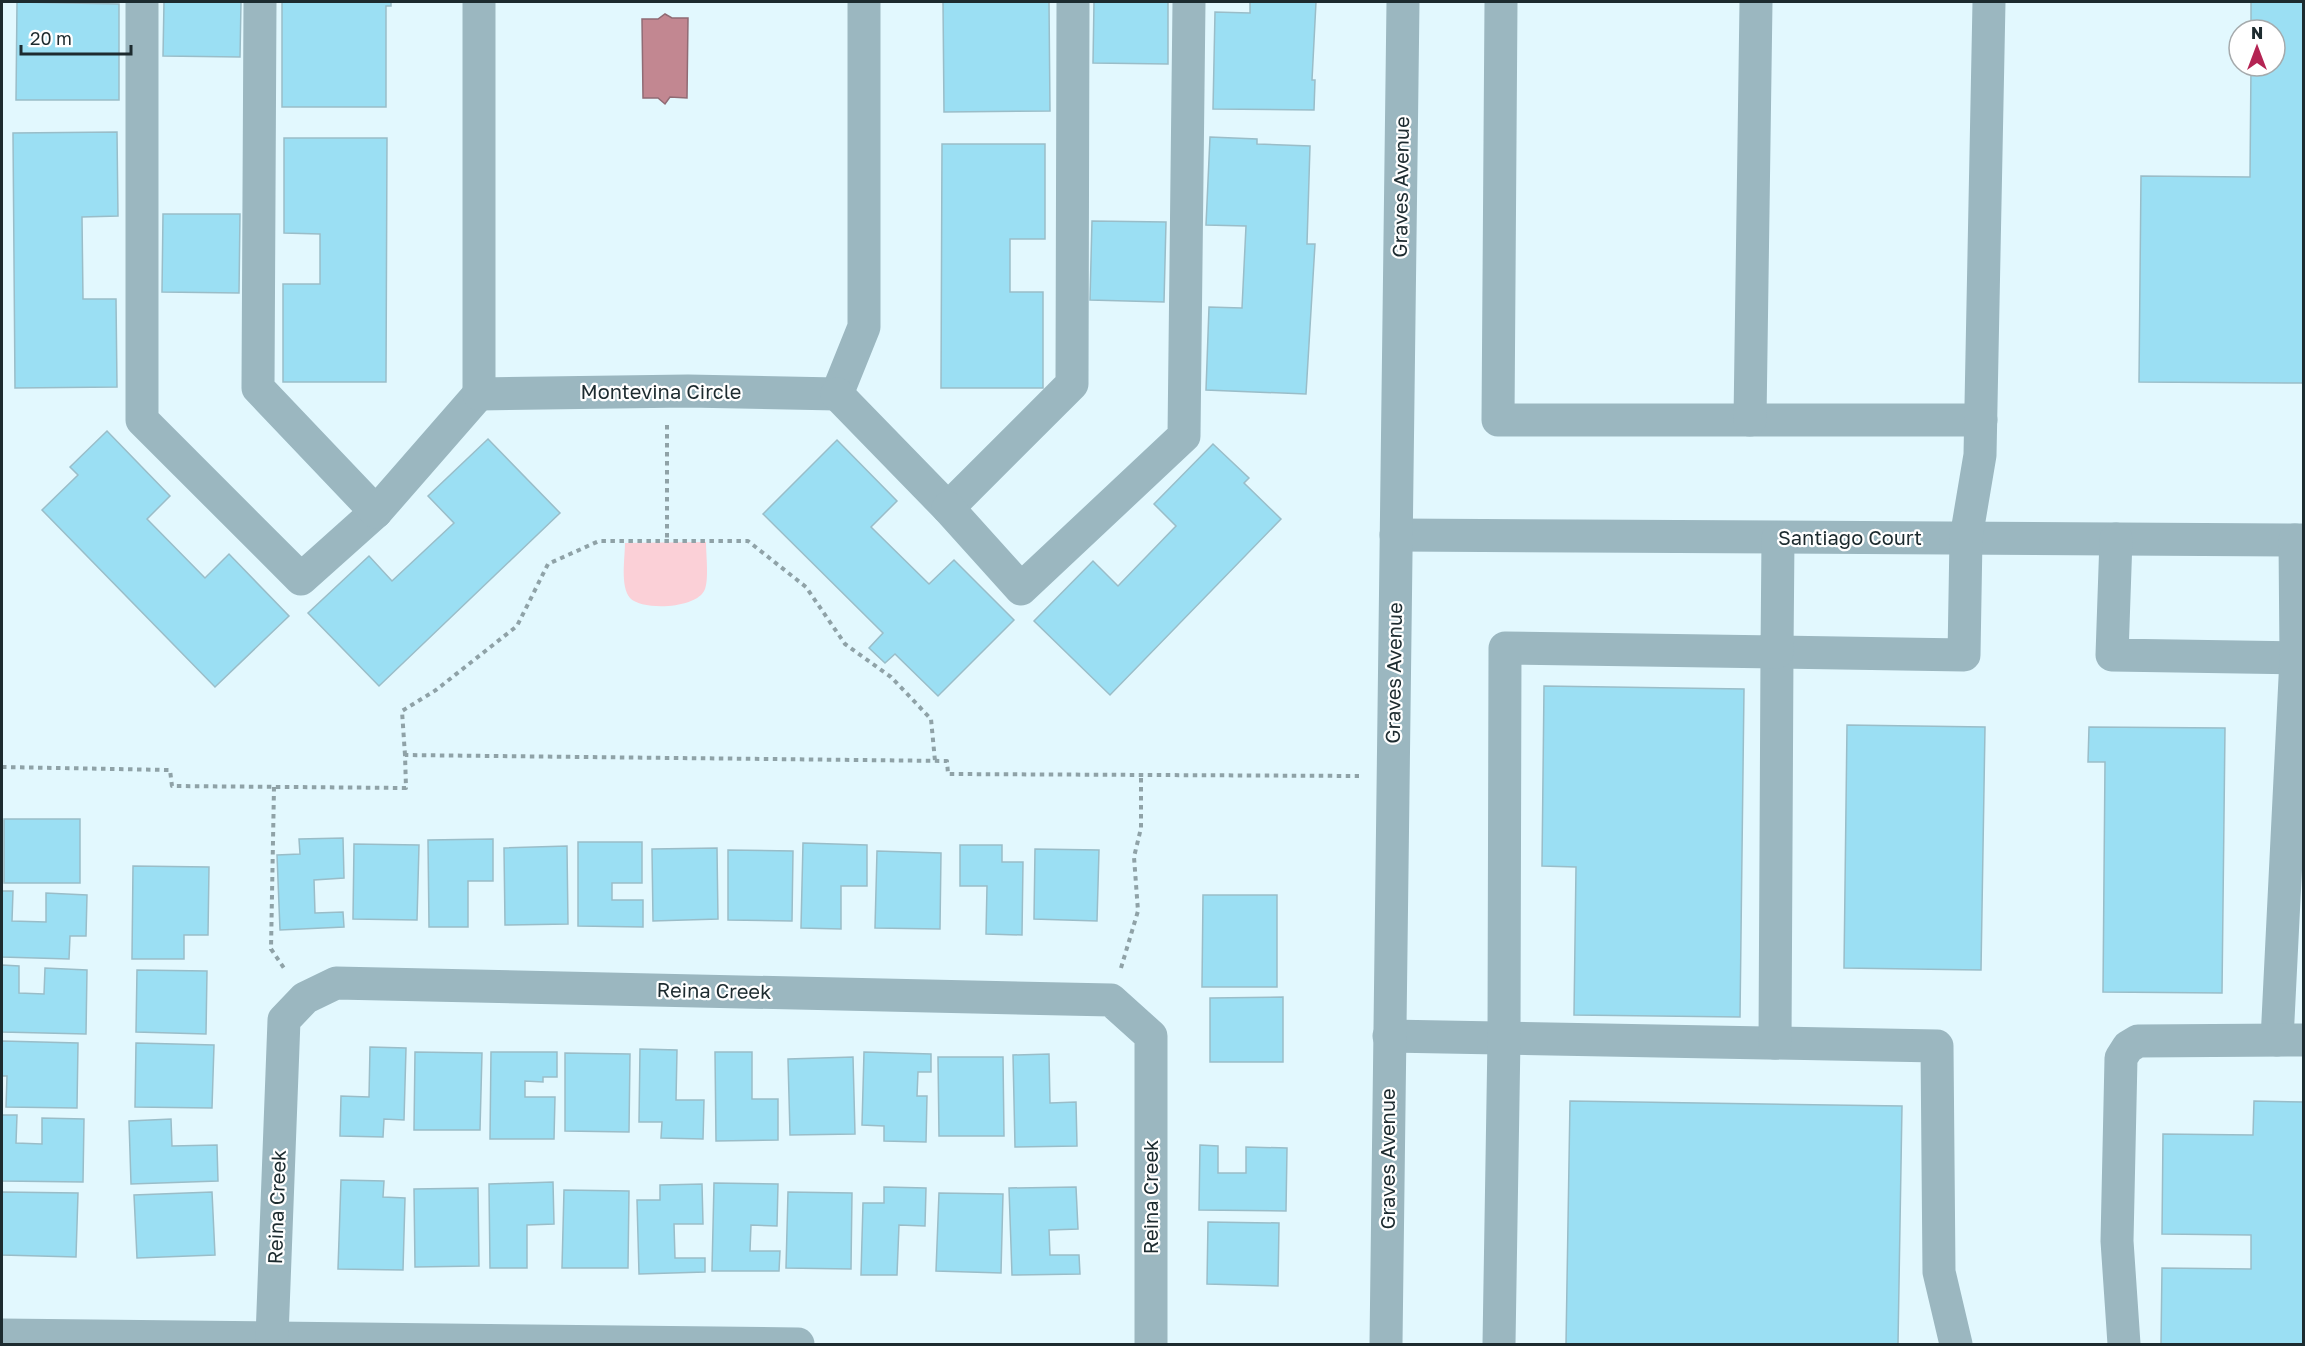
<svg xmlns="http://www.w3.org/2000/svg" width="2305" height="1346" font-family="'Golos Text',sans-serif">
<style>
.green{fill:#fbd0d7}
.water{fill:#c28791;stroke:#906b74;stroke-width:1.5}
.building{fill:#9bdff3;stroke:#9abdc8;stroke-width:1.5}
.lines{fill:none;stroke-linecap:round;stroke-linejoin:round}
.path{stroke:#8fa2a7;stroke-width:4;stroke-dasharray:4.5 4.5;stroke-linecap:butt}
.minor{stroke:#9bb7c0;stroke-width:33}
.labels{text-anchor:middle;stroke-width:4.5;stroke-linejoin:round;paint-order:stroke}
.street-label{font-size:20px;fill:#1d2b2f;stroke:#fff}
</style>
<rect width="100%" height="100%" fill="#e2f8fe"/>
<!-- green -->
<path class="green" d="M 706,542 C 706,554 709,579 705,589 C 698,609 642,611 630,598 C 620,586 625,558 625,543 Z"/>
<!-- water -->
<polygon class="water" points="665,14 672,18 688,18 687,98 670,97 665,104 658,98 643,98 642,19 658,19"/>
<!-- building -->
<g class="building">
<polygon points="17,2 119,4 119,100 16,100"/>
<polygon points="164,2 241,2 240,57 163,56"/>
<polygon points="282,2 391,2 391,6 386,6 386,107 282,107"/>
<polygon points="943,2 1049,2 1050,111 944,112"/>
<polygon points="1094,2 1168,2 1168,64 1093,63"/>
<polygon points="1250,2 1316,2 1312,80 1315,80 1314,110 1213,109 1215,12 1250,13"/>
<polygon points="2251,2 2304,2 2304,383 2139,382 2141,176 2250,177 2251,66 2275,66 2275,30 2251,30"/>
<polygon points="117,132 118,216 82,217 83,299 116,299 117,387 15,388 13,133"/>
<polygon points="1210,137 1257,139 1257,144 1310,146 1307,244 1315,244 1306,394 1206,390 1209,307 1242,308 1246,226 1206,225"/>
<polygon points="284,138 387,138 386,382 283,382 283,284 320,284 320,234 284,233"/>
<polygon points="942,144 1045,144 1045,239 1010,239 1010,292 1043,292 1043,388 941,388"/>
<polygon points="163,214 240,214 239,293 162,292"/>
<polygon points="1092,221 1166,222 1164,302 1090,300"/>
<polygon points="107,431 170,496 147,519 205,578 229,554 289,616 215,687 42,510 78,475 70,467"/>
<polygon points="488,439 560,513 379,686 308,613 369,556 392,581 454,523 428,496"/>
<polygon points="837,440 897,501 871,527 929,584 954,560 1014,620 938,696 895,654 885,663 869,648 883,633 763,514"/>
<polygon points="1213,444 1249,478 1244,483 1281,519 1110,695 1034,621 1093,561 1118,586 1176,526 1154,504"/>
<polygon points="1544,686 1744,689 1740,1017 1574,1015 1576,867 1542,866"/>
<polygon points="1847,725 1985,727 1981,970 1844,968"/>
<polygon points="2089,727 2225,728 2222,993 2103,992 2105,762 2088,762"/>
<rect x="4" y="819" width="76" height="64"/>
<polygon points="343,838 344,878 314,880 315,913 343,912 344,927 280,930 277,855 300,854 299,839"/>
<polygon points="493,839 493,881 468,881 468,927 429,927 428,840"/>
<polygon points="578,842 642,842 642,883 612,883 612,900 643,900 643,927 578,926"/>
<polygon points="803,843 867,845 867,886 841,886 841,929 801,928"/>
<polygon points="354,844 419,845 417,920 353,919"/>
<polygon points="960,845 1002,845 1002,862 1023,862 1022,935 986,934 987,886 960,886"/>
<polygon points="567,846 568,924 505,925 504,848"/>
<polygon points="717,848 718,919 653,921 652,849"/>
<polygon points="1035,849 1099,850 1097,921 1034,919"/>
<polygon points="728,850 793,851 792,921 728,920"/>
<polygon points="877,851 941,853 940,929 875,928"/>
<polygon points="133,866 209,867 208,935 184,935 184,959 132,959"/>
<polygon points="2,891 13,891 12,921 46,922 46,893 87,895 86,936 70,936 69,959 2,957"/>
<polygon points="1203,895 1277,895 1277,987 1202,987"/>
<polygon points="2,965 19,966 19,993 44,994 45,968 87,970 86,1034 2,1032"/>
<polygon points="137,970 207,971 206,1034 136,1032"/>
<polygon points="1283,997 1283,1062 1210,1062 1210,998"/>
<polygon points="2,1041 78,1043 77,1108 6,1107 7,1076 2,1076"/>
<polygon points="136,1043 214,1045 212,1108 135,1107"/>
<polygon points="370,1047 406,1048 404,1120 384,1119 383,1137 340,1136 341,1096 369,1097"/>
<polygon points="640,1049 677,1050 676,1100 704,1100 703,1139 661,1138 662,1122 639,1122"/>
<polygon points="415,1052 482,1053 480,1130 414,1130"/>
<polygon points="491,1052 557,1052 557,1077 543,1077 543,1082 525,1081 525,1097 555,1097 554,1139 490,1139"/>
<polygon points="715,1052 752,1052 752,1099 778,1099 778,1140 716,1141"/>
<polygon points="864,1052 931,1054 931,1072 918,1072 917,1096 927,1096 926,1142 884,1141 884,1126 862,1125"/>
<polygon points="565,1053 630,1054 629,1132 565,1131"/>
<polygon points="1049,1054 1050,1103 1076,1102 1077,1146 1015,1147 1013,1055"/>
<polygon points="853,1057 855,1134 790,1135 788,1059"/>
<polygon points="938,1057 1003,1057 1004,1136 939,1136"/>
<polygon points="1570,1101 1902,1106 1898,1344 1566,1344"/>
<polygon points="2254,1101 2304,1102 2304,1344 2161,1344 2162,1268 2251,1269 2251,1235 2162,1234 2163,1134 2253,1135"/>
<polygon points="2,1115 17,1115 16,1143 42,1144 42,1118 84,1119 83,1182 2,1181"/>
<polygon points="171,1119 172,1146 217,1145 218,1181 131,1184 129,1121"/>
<polygon points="1200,1145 1218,1146 1218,1173 1246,1173 1246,1147 1287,1148 1286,1211 1199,1210"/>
<polygon points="341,1180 384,1181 383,1197 405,1198 403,1270 338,1269"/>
<polygon points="553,1182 554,1224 527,1225 527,1268 490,1268 489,1184"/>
<polygon points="714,1183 778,1184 777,1226 751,1225 750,1251 780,1251 779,1271 712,1271"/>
<polygon points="702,1184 703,1224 674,1224 675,1258 705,1258 705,1272 639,1274 637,1200 660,1200 660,1185"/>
<polygon points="884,1187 926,1188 925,1226 899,1225 897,1275 861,1275 863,1203 884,1203"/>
<polygon points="1076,1187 1078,1229 1049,1230 1050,1255 1079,1255 1080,1274 1012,1275 1009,1188"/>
<polygon points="478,1188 479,1266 415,1267 414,1189"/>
<polygon points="564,1190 629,1191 628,1268 562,1268"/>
<polygon points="2,1192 78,1193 76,1257 2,1255"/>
<polygon points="212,1192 215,1255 137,1258 134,1195"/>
<polygon points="788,1192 852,1193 851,1269 786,1268"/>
<polygon points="939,1193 1003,1194 1001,1273 936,1271"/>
<polygon points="1208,1222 1279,1223 1278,1286 1207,1284"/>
</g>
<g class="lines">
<!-- path -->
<g class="path">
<polyline points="667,425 667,541"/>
<polyline points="405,755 402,711 436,690 517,626 548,564 599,541 748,541 806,587 845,644 891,677 931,719 935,761"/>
<polyline points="2,767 170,770 172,786 406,788 405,755 947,761 948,774 1359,776"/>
<polyline points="274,787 271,949 286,971"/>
<polyline points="1121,968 1138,911 1134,857 1141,828 1141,775"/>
</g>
<!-- minor -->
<g class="minor">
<polyline points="142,2 142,420 301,579 376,512"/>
<polyline points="260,2 258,388 376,512 479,394"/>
<polyline points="479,2 479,394 688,391 837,394 864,327 864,2"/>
<polyline points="1501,2 1498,420 1981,420"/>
<polyline points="837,394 948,508 1072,384 1073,2"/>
<polyline points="1750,420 1756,2"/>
<polyline points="948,508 1021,589 1184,436 1189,2"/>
<polyline points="1396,535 2304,540"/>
<polyline points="2116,539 2112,655 2304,658"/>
<polyline points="1389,1036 1937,1046 1939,1272 1956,1344"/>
<polyline points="2277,1040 2296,658 2295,540"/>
<polyline points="1775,1043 1777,652 1964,655 1966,538 1980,455 1989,2"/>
<polyline points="2,1335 798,1344"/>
<polyline points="272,1337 284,1020 305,998 336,983 1111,1000 1151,1036 1151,1344"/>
<polyline points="1386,1344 1403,2"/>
<polyline points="1499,1344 1504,1038 1505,648 1777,652 1778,538"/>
<polyline points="2124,1344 2117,1241 2121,1058 2128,1047 2138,1041 2304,1040"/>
</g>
</g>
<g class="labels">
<!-- street labels -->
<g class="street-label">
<text transform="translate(1401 187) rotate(-89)" y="7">Graves Avenue</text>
<text x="661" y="399">Montevina Circle</text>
<text x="1850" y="545">Santiago Court</text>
<text transform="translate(1394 673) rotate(-89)" y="7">Graves Avenue</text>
<text transform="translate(714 991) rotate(1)" y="7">Reina Creek</text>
<text transform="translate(1388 1159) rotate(-90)" y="7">Graves Avenue</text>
<text transform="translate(1151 1197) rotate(-90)" y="7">Reina Creek</text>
<text transform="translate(277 1207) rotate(-88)" y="7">Reina Creek</text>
</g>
</g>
<!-- border -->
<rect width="2305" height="1346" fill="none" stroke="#1d2b2f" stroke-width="6"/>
<!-- north arrow -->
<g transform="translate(2257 48)"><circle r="28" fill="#ffffff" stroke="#a5aaac" stroke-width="1.5"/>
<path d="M0-4.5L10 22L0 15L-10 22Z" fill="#b42453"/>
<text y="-9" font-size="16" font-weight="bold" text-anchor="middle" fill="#1d2b2f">N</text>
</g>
<!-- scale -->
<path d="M21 45v9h110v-9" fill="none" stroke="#1d2b2f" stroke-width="3"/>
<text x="30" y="45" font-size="18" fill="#1d2b2f" stroke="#ffffff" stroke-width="4.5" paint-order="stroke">20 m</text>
</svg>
